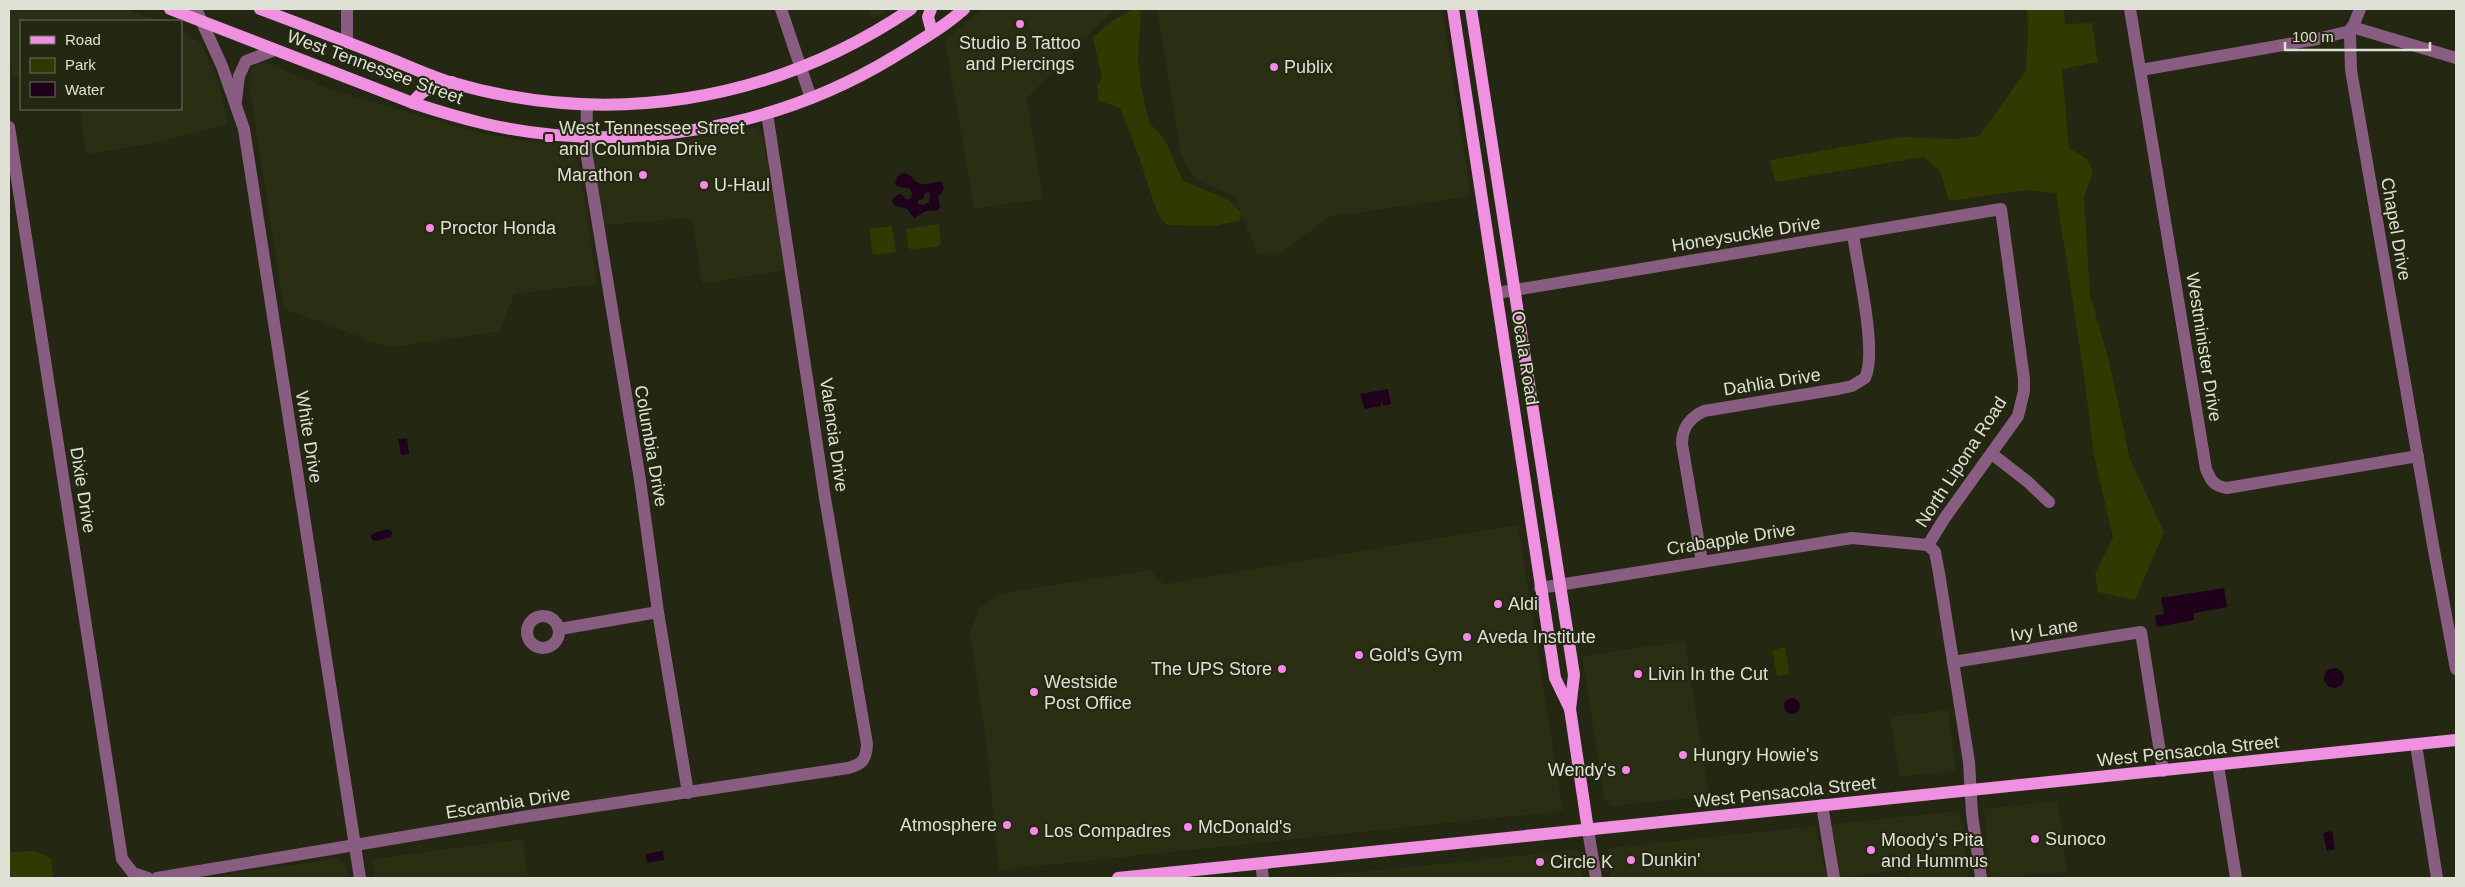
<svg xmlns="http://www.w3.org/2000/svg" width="2465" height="887" font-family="Arial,sans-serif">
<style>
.built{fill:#2a2e12}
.green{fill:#313800}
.water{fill:#1f011c;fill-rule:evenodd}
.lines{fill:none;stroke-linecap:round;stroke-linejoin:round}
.minor{stroke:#895c82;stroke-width:12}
.major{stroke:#ef90e0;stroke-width:12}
.poi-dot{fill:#f987e9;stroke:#242712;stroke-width:2}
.labels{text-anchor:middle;stroke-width:4;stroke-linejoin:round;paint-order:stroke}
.poi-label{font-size:18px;fill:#dfe1d4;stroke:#242712;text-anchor:start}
.street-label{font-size:18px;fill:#dfe1d4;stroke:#242712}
</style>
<rect width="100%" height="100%" fill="#242712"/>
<!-- built -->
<g class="built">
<polygon points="9,9 125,9 158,21 21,21 21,76 13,77 9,55"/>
<polygon points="868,9 888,9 872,20"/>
<polygon points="982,9 1115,9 1027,98 1043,199 974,209 945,40"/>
<polygon points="1157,9 1442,9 1471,196 1329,217 1282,252 1258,255 1235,197 1195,179 1181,155"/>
<polygon points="181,30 202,44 219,84 228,125 144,145 86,154 80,109 181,109"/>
<polygon points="264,62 330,89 472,131 525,141 561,143 573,148 581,173 597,284 514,294 500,331 390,348 284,309 248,79 252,67"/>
<polygon points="757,127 763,136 786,270 702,284 692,218 601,225 594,172 593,153 597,148 680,142"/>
<polygon points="1518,525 1563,811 999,870 985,735 970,632 980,607 994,597 1015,591 1144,571 1151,571 1161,582 1166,584"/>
<polygon points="1685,641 1709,796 1613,806 1609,804 1604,798 1582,656"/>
<polygon points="1948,710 1956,771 1900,777 1890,717"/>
<polygon points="2058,801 2067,872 1990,878 1984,809"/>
<polygon points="1957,811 1961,817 1969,878 1911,878 1909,869 1838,878 1831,830 1833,824"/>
<polygon points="1814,826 1816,829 1827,878 1611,878 1608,848"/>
<polygon points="523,839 528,878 375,878 372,859"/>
<polygon points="1573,850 1577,851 1580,855 1582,878 1305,878"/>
<polygon points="337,858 345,863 348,878 207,878"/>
</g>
<!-- green -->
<g class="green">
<polygon points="1133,9 1141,11 1138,57 1141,86 1149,122 1165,140 1183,181 1229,200 1242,214 1239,221 1212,226 1166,225 1157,212 1138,154 1120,108 1099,101 1097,86 1102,78 1093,37 1114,20"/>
<polygon points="2027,9 2064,9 2065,24 2092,23 2098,62 2062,69 2069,148 2087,159 2093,172 2084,197 2090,295 2109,361 2130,459 2164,532 2135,600 2098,592 2095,574 2113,538 2093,450 2084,375 2056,193 2026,190 1949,201 1940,171 1923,157 1775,182 1770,160 1901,137 1953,139 1979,136 2026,71 2028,34"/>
<polygon points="939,224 941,242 939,246 912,250 908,247 906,229"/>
<polygon points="892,226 896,252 873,255 869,229"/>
<polygon points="1785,647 1790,674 1777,676 1772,650"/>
<polygon points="9,846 12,852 34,851 51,858 53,878 9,878"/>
</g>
<!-- water -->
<g class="water">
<path d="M 903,173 C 912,174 913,181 921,184 C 929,186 935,180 942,182 L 944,189 L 938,197 L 940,206 L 938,210 L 926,211 L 914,218 L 907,209 L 894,205 L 892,200 L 897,195 L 901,194 L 907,200 L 911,198 L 912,193 L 909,188 L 899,187 L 895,184 L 897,177 ZM 926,192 L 930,193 L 929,202 L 923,205 L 918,204 L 918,200 L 923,199 Z"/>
<polygon points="1388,389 1391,404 1383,406 1381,398 1381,406 1365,409 1360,394"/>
<polygon points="407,438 409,454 401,455 398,439"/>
<polygon points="388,529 392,532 391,537 376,541 372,540 371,536 374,533"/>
<polygon points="2224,588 2227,607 2194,613 2194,620 2157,627 2155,616 2164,614 2161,598"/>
<circle cx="2334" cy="678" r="10"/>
<circle cx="1792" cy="706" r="8"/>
<polygon points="2332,831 2335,849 2327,851 2323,833"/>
<polygon points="663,851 664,860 647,863 646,854"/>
</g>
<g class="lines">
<!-- minor -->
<g class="minor">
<polyline points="196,9 222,66 244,129 360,878"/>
<polyline points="781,9 811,98"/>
<path d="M 2130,9 L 2206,469 C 2211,481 2214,486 2227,488 L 2418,456"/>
<polyline points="2360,9 2350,34 2351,70 2433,545 2456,669"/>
<polyline points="2352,27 2456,58"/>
<polyline points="347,42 347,9"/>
<polyline points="2141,70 2317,39 2350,31"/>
<polyline points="236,101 239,76 246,61 275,50"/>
<polyline points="587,105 586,151 640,480 658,612 688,793"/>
<polyline points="9,127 122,859 133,873 148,878"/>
<polyline points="1497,293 2001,209 2024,379 2024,391 2018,416 1944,519 1928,545"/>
<polyline points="1992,454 2028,482 2049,502"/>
<polyline points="1928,545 1935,552 1939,573 1969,762 1972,814 1981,878"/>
<path d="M 1702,562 L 1682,444 C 1682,428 1689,418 1704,411 L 1838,389 L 1852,386 L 1865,378 C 1878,352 1857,266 1853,234"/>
<polyline points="1540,588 1852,538 1928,545"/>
<circle cx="543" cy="632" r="16"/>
<polyline points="560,629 658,612"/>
<polyline points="1953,662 2141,632 2163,771"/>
<polyline points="2416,745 2437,878"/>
<polyline points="2218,765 2236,878"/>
<polyline points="1822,805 1834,878"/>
<polyline points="1588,830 1596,878"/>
<polyline points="1261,864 1263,878"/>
<path d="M 157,878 L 529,816 L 848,768 C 863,764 866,760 867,744 L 825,498 L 767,113"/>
</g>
<!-- major -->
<g class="major">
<path d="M 170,9 L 413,103 C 437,111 461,118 486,124 C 622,155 773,130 892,58 C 916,43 943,28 964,9"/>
<path d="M 260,9 C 300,24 340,39 380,55 C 402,63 424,74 446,81 C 607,129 772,103 911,9"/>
<polyline points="931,9 928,17 932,32"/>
<polyline points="1453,9 1555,678 1570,709 1588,830"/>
<polyline points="1471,9 1574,675 1570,709"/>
<path d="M 413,103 C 422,88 435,86 452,82"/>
<polyline points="1118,878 2456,740"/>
</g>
</g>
<!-- markers -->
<g class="poi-dot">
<circle cx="1020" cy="24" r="5"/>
<circle cx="1274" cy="67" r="5"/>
<rect x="544" y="133" width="10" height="10" rx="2.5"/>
<circle cx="643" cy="175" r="5"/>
<circle cx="704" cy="185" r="5"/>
<circle cx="430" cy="228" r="5"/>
<circle cx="1498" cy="604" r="5"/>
<circle cx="1467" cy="637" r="5"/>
<circle cx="1359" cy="655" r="5"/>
<circle cx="1282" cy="669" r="5"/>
<circle cx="1638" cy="674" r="5"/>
<circle cx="1034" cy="692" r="5"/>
<circle cx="1683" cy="755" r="5"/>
<circle cx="1626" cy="770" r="5"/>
<circle cx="1007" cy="825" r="5"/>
<circle cx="1188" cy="827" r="5"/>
<circle cx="1034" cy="831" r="5"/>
<circle cx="2035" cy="839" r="5"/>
<circle cx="1871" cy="850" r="5"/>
<circle cx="1631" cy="860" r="5"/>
<circle cx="1540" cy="862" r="5"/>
</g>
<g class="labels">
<!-- poi labels -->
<g class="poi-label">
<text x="1020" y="49" text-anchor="middle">Studio B Tattoo<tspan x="1020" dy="21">and Piercings</tspan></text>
<text x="1284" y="73">Publix</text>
<text x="559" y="134">West Tennessee Street<tspan x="559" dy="21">and Columbia Drive</tspan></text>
<text x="633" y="181" text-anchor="end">Marathon</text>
<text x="714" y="191">U-Haul</text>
<text x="440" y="234">Proctor Honda</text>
<text x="1508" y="610">Aldi</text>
<text x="1477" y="643">Aveda Institute</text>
<text x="1369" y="661">Gold's Gym</text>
<text x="1272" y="675" text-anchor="end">The UPS Store</text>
<text x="1648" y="680">Livin In the Cut</text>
<text x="1044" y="688">Westside<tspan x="1044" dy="21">Post Office</tspan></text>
<text x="1693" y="761">Hungry Howie's</text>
<text x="1616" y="776" text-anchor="end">Wendy's</text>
<text x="997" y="831" text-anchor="end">Atmosphere</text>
<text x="1198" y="833">McDonald's</text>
<text x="1044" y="837">Los Compadres</text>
<text x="2045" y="845">Sunoco</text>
<text x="1881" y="846">Moody's Pita<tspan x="1881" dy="21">and Hummus</tspan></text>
<text x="1641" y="866">Dunkin'</text>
<text x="1550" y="868">Circle K</text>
</g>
<!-- street labels -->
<g class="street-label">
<text transform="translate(375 67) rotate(20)" y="6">West Tennessee Street</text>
<text transform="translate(2396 229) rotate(80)" y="6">Chapel Drive</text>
<text transform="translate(1746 234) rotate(-9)" y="6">Honeysuckle Drive</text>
<text transform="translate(2204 347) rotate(81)" y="6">Westminister Drive</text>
<text transform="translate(1525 358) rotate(81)" y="6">Ocala Road</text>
<text transform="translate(1772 382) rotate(-9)" y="6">Dahlia Drive</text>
<text transform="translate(834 435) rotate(82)" y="6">Valencia Drive</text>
<text transform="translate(309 437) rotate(81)" y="6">White Drive</text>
<text transform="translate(651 446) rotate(80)" y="6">Columbia Drive</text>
<text transform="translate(1961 462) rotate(-57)" y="6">North Lipona Road</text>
<text transform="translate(83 490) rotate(81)" y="6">Dixie Drive</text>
<text transform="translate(1731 539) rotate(-9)" y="6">Crabapple Drive</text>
<text transform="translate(2044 630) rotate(-9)" y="6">Ivy Lane</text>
<text transform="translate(2188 751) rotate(-6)" y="6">West Pensacola Street</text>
<text transform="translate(1785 792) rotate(-6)" y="6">West Pensacola Street</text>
<text transform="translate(508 803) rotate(-9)" y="6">Escambia Drive</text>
</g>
</g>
<!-- border -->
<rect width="2465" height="887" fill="none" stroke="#dfe1d4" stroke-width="20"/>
<!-- legend -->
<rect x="20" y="20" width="162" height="90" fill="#242712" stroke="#6f7160"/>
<rect x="30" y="36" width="25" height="8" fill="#ef90e0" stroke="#6f7160"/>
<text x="65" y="45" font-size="15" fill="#dfe1d4">Road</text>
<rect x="30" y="58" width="25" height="15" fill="#313800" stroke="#6f7160"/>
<text x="65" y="70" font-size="15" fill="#dfe1d4">Park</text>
<rect x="30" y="82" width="25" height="15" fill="#1f011c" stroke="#6f7160"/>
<text x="65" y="95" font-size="15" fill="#dfe1d4">Water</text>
<!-- scale -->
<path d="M2285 42v8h145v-8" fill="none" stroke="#dfe1d4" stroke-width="2.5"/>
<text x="2292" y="42" font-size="15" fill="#dfe1d4" stroke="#242712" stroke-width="4" paint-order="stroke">100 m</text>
</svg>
